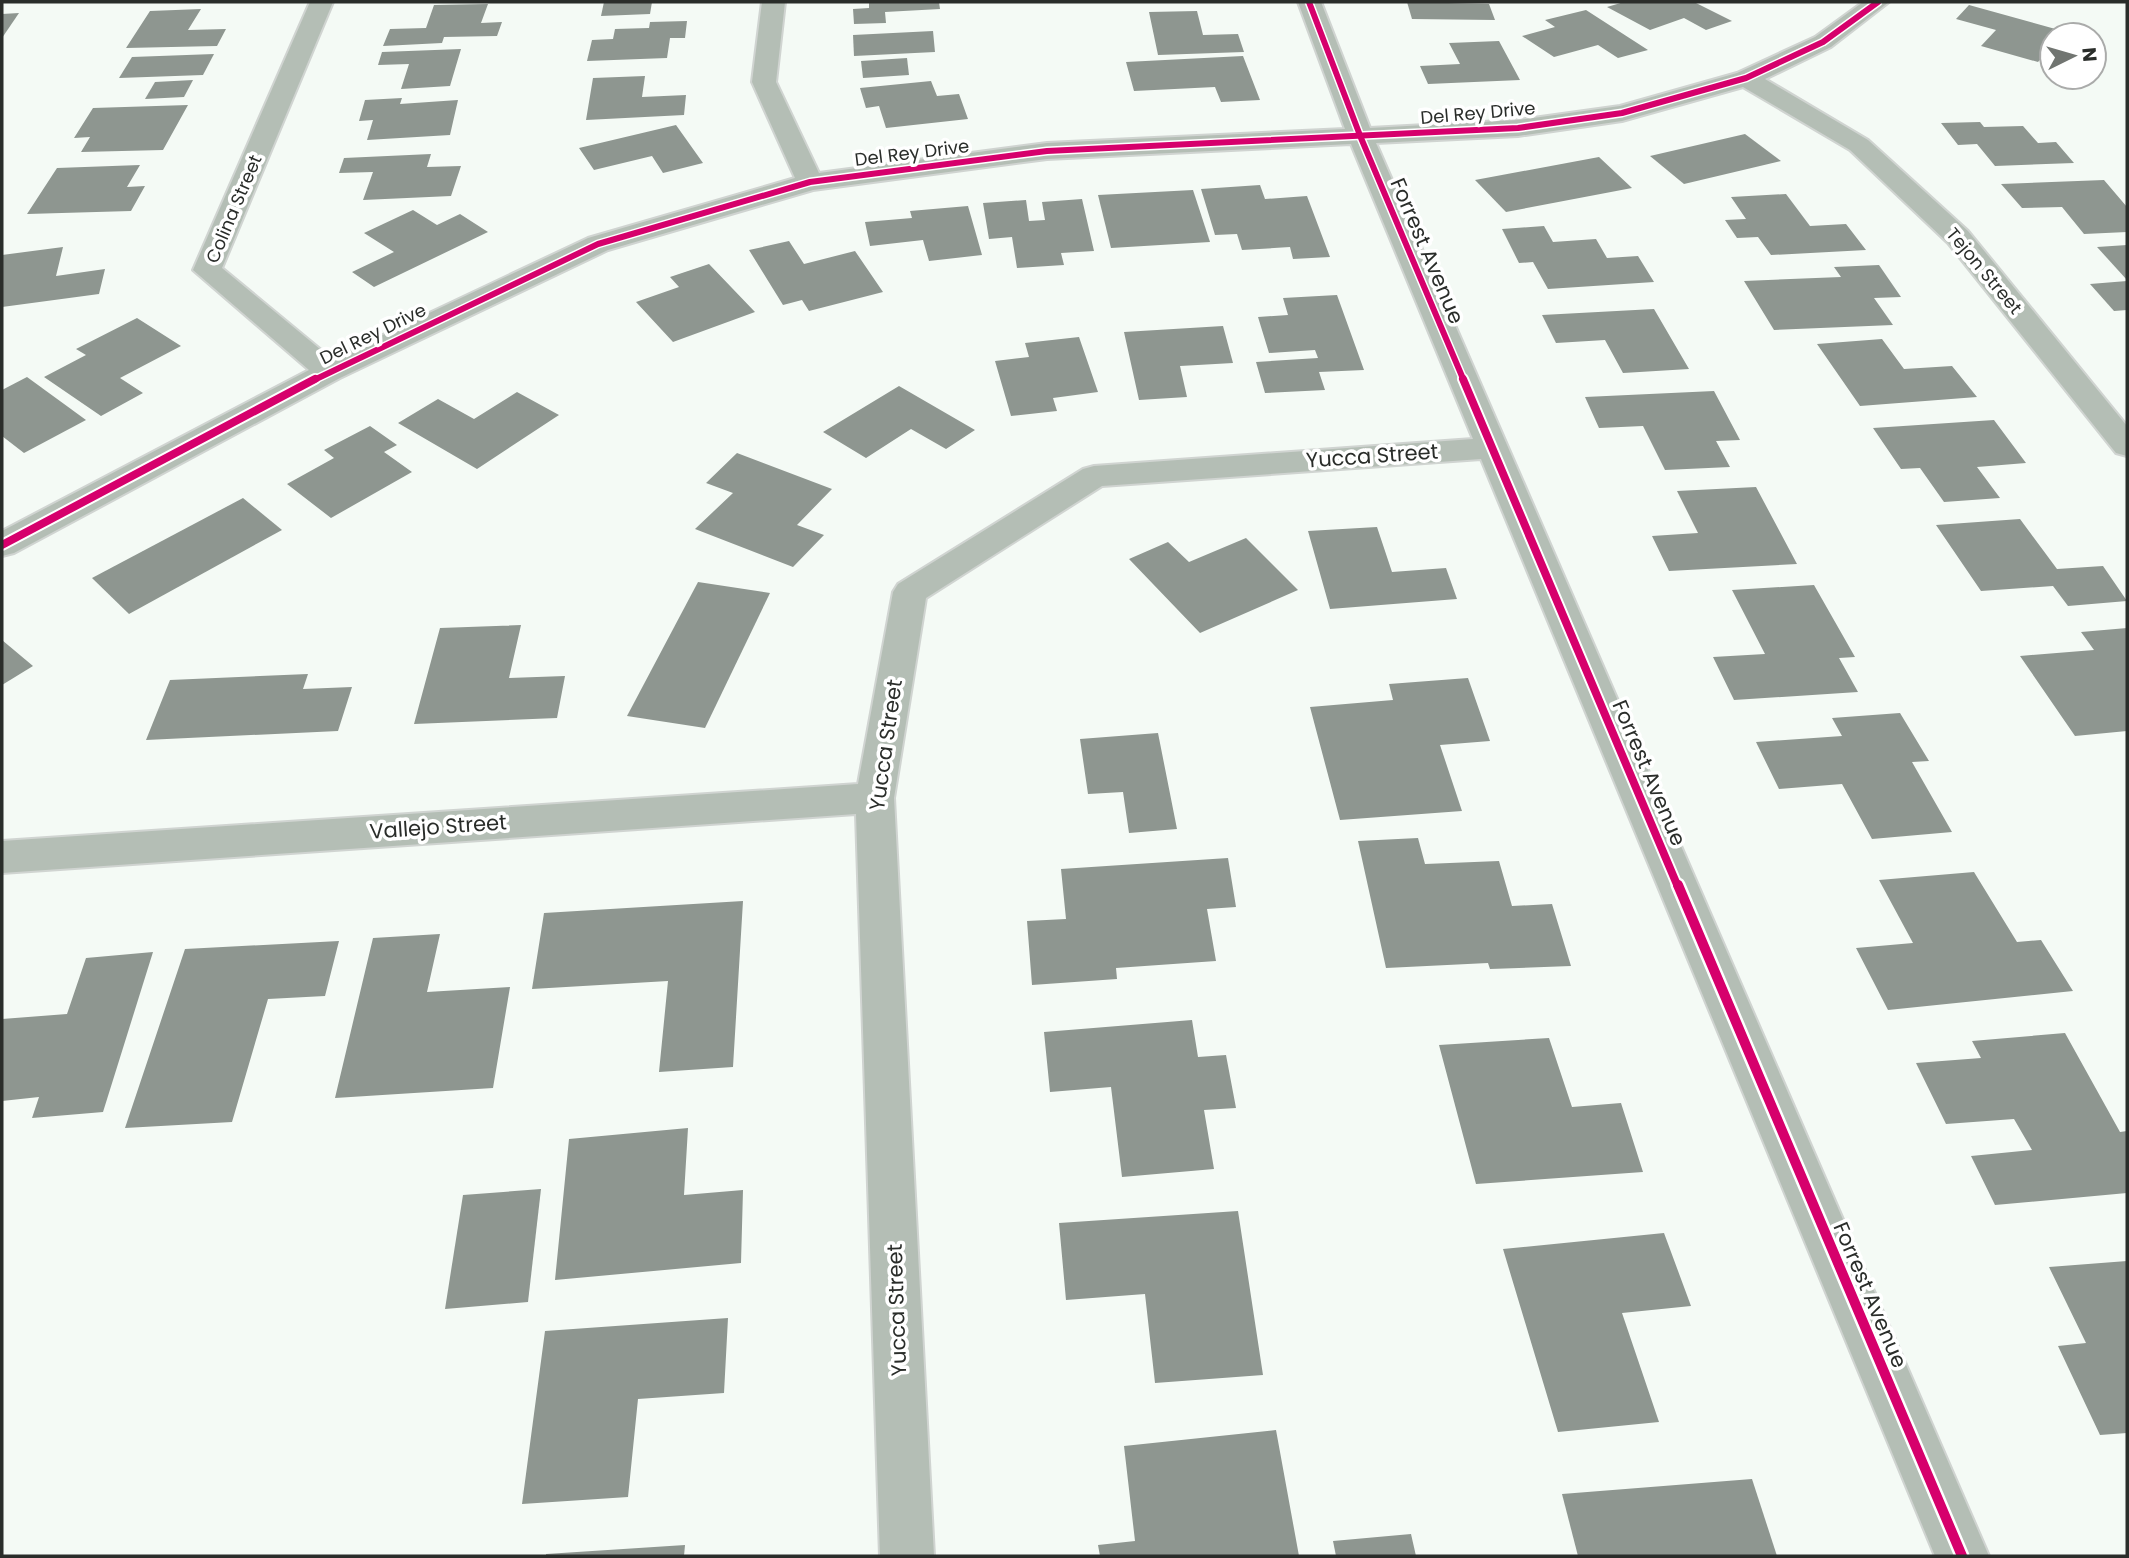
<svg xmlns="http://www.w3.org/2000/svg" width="2129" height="1558" font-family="Poppins,sans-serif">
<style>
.building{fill:#8e9690}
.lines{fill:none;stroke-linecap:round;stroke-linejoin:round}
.minor-casing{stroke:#d0d4d1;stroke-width:4}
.minor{fill:#b4beb5;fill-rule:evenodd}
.cycleway-far2-casing{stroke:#fff;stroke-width:9}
.cycleway-far1-casing{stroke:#fff;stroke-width:12}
.cycleway-casing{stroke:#fff;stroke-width:15}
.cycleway-far2{stroke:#d6006c;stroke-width:6}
.cycleway-far1{stroke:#d6006c;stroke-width:8}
.cycleway{stroke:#d6006c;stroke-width:10}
.labels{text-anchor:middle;stroke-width:7;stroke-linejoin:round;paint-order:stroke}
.far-street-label{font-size:18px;fill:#2a2d2a;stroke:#fff}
.street-label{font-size:21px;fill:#2a2d2a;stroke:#fff}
</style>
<rect width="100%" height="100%" fill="#f4faf5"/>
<!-- building -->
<g class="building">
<polygon points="604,2 652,2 650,14 601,16"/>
<polygon points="869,2 939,2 940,9 885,12 886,23 854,24 853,9 869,8"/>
<polygon points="1407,2 1489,4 1495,20 1412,19"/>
<polygon points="1624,2 1694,2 1732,21 1706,30 1684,18 1650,30 1607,7"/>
<polygon points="488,4 481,23 502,22 497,36 444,37 442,43 383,46 390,29 426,28 434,5"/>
<polygon points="1969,5 2059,30 2052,35 2052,46 2038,62 1981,46 1996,30 1956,19"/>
<polygon points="201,9 188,30 226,29 217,46 126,48 150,11"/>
<polygon points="1586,10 1648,50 1618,58 1598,45 1554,57 1522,36 1555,27 1545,20"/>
<polygon points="1197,11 1203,35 1238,34 1244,52 1158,55 1149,12"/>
<polygon points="19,13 2,38 2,14"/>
<polygon points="687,21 685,38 670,38 667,58 587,61 592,40 613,39 615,29 649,28 650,22"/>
<polygon points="933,31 935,52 854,56 853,35"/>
<polygon points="1499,41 1520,80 1428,84 1420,66 1460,64 1449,43"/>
<polygon points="461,49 450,86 401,89 409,64 378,65 382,52"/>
<polygon points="214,54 203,75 119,78 132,57"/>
<polygon points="1243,56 1260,100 1221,102 1215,87 1134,91 1126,62"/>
<polygon points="907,58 909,75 863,78 861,61"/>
<polygon points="645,76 642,97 686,95 684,115 586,120 593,78"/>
<polygon points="193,80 184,97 145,99 155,82"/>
<polygon points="931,81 937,96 959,94 968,119 886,128 879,106 866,108 860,88"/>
<polygon points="402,98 400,104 458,100 450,135 367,140 373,120 359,121 365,100"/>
<polygon points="188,105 163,150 81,152 90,137 74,138 93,108"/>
<polygon points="1980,122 1984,127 2023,126 2038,143 2056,142 2074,163 1995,166 1977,144 1958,145 1941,123"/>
<polygon points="676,125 703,163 663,173 652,156 594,170 579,148"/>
<polygon points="1745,134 1781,161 1684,184 1650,156"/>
<polygon points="431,154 427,167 461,166 451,196 363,200 373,172 339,173 344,158"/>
<polygon points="1599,157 1632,188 1506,212 1475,180"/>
<polygon points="140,165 127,187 145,186 131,211 27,214 57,168"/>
<polygon points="2104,180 2127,207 2127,232 2084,234 2062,207 2022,208 2001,184"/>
<polygon points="1260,185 1265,199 1307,196 1330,257 1293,259 1290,247 1242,250 1237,234 1215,235 1201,189"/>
<polygon points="1193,190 1210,242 1111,248 1098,195"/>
<polygon points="1786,194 1810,226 1846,224 1866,250 1771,255 1758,237 1737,238 1725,220 1746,219 1731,197"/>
<polygon points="1082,199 1094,251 1061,253 1064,265 1017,268 1012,237 989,239 983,203 1026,200 1029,221 1045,220 1042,202"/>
<polygon points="968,206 982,255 929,261 923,240 870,246 865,222 912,218 910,211"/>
<polygon points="413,210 437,225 460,214 488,232 374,287 352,272 394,252 364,233"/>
<polygon points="1544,226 1553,242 1596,239 1607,258 1638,256 1654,282 1548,289 1533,262 1519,263 1502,229"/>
<polygon points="789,241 804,264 855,251 883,292 809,311 802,300 783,305 749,250"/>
<polygon points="2127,245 2127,280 2097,247"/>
<polygon points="63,247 56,276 105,269 99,294 2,307 2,255"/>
<polygon points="709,264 755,312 673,342 636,302 679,287 670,277"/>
<polygon points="1879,265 1901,297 1874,298 1893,325 1774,330 1744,281 1841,277 1834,267"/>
<polygon points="2127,281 2127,310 2114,311 2090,284"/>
<polygon points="1337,295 1364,370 1319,372 1325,390 1265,393 1256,362 1318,358 1315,350 1269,353 1258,317 1288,315 1283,298"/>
<polygon points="1654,309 1689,369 1623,373 1605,340 1556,343 1542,315"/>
<polygon points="137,318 181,346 120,378 143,393 101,416 44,377 86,355 76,349"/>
<polygon points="1223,326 1233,363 1180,366 1187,397 1139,400 1124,332"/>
<polygon points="1079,337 1098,392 1053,398 1057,411 1011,416 995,361 1029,357 1025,343"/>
<polygon points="1882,339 1904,369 1952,366 1977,397 1860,406 1817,344"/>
<polygon points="27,377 86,420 24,453 2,436 2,390"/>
<polygon points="899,386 975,430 946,449 911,429 866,458 823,432"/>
<polygon points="1714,391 1740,440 1716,441 1730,467 1665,470 1643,426 1599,428 1585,397"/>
<polygon points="517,392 559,415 477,469 398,423 438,399 474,419"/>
<polygon points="1994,420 2026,463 1977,467 2000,498 1944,502 1920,468 1901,469 1873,428"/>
<polygon points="370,426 397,445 384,452 412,472 331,518 287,484 334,458 324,450"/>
<polygon points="737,453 832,489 797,525 824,535 793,567 695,529 733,493 706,483"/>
<polygon points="1756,487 1797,564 1669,571 1652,536 1698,533 1677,491"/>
<polygon points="243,498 282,530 129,614 92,578"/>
<polygon points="2020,519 2057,569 2103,566 2127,601 2068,606 2053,586 1981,591 1936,525"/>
<polygon points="1377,527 1392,572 1446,568 1457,599 1330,609 1308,531"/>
<polygon points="1246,538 1298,590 1200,633 1129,559 1168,542 1189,562"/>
<polygon points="698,582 770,593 705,728 627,716"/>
<polygon points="1814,585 1855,657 1839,658 1858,692 1734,700 1713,657 1765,654 1732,590"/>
<polygon points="521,625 509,678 565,676 557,718 414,724 440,628"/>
<polygon points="2127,628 2127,731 2075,736 2020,656 2094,650 2081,632"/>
<polygon points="2,640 33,666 2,685"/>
<polygon points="308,674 303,689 352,687 338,731 146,740 170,680"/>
<polygon points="1468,678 1490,741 1440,745 1462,811 1340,820 1310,707 1393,700 1389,684"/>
<polygon points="1900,713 1929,761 1912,762 1952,832 1872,839 1842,784 1779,789 1756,742 1842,736 1832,718"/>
<polygon points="1158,733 1177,829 1129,833 1123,792 1088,794 1080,739"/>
<polygon points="1418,838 1425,864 1499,861 1512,906 1552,904 1571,966 1490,969 1488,963 1386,968 1358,841"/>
<polygon points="1228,858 1236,907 1207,909 1216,961 1116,968 1117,979 1032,985 1027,921 1066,919 1061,869"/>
<polygon points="1974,872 2017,942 2041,940 2073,991 1888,1010 1856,948 1913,943 1879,880"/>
<polygon points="743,901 733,1067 659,1072 668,981 532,989 544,913"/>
<polygon points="440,934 427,992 510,987 493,1088 335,1098 373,938"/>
<polygon points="339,941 325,996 268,999 232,1122 125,1128 185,949"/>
<polygon points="153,952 103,1112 32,1118 39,1097 2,1101 2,1019 67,1014 86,958"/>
<polygon points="1192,1020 1198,1057 1226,1055 1236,1108 1204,1110 1214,1169 1122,1177 1111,1087 1050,1092 1044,1032"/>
<polygon points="2065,1033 2120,1132 2127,1131 2127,1193 1995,1205 1971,1156 2032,1150 2014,1119 1946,1124 1916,1063 1981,1058 1972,1041"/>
<polygon points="1549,1038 1572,1107 1621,1103 1643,1172 1476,1184 1439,1045"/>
<polygon points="688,1128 684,1195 743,1190 741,1263 555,1280 569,1139"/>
<polygon points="541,1189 528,1302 445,1309 463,1195"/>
<polygon points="1238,1211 1263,1375 1155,1383 1145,1294 1066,1300 1059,1223"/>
<polygon points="1664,1233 1691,1306 1622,1313 1659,1422 1558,1432 1503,1249"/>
<polygon points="2127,1261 2127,1433 2100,1435 2058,1346 2086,1343 2049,1267"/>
<polygon points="728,1318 724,1393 638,1399 628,1497 522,1504 545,1331"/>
<polygon points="1276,1430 1299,1556 1100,1556 1098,1545 1135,1541 1124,1446"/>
<polygon points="1752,1479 1777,1556 1578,1556 1562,1494"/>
<polygon points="1411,1534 1416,1556 1336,1556 1333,1541"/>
<polygon points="685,1545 684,1556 546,1556 546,1554"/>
</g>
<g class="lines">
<!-- minor casing -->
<g class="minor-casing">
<polygon id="minor" points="310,2 333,2 222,268 332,359 588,238 795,178 752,82 762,2 785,2 776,82 819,173 1047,143 1345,129 1298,2 1321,2 1370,128 1518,120 1620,106 1737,73 1815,37 1863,2 1889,2 1831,47 1765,79 1868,140 1968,231 2127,426 2127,456 2116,453 1948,243 1850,150 1743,87 1622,121 1518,136 1376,143 1989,1556 1935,1556 1481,459 1102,486 926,598 894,798 934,1556 880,1556 856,814 2,873 2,841 858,784 893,592 898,584 1083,469 1094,466 1473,439 1351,144 1047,159 813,190 608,250 340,378 14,553 2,556 2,531 309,370 193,270"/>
</g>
<!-- minor -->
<use href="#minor" class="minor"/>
<!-- cycleway-far2 casing -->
<g class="cycleway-far2-casing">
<g id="cycleway-far2">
<polyline points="1309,2 1361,138 1464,381"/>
<polyline points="312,381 598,244 810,182 1047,151 1518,128 1622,113 1746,78 1823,42 1878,2"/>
</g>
</g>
<!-- cycleway-far1 casing -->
<g class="cycleway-far1-casing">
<g id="cycleway-far1">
<polyline points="1463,379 1678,887"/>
<polyline points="2,545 315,379"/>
</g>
</g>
<!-- cycleway casing -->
<g class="cycleway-casing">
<polyline id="cycleway" points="1678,885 1962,1556"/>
</g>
<!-- cycleway-far2 -->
<use href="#cycleway-far2" class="cycleway-far2"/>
<!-- cycleway-far1 -->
<use href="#cycleway-far1" class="cycleway-far1"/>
<!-- cycleway -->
<use href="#cycleway" class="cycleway"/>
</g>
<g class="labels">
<!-- far-street labels -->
<g class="far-street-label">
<text transform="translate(1478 113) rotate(-5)" y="6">Del Rey Drive</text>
<text transform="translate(912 153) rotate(-7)" y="6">Del Rey Drive</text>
<text transform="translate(234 209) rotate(-67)" y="6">Colina Street</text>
<text transform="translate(1984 271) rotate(50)" y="6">Tejon Street</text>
<text transform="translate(373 334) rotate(-26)" y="6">Del Rey Drive</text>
</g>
<!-- street labels -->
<g class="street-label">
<text transform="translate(1427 251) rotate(67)" y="7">Forrest Avenue</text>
<text transform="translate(1372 456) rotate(-4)" y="7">Yucca Street</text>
<text transform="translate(886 745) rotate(-82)" y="7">Yucca Street</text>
<text transform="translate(1649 773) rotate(67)" y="7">Forrest Avenue</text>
<text transform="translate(438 827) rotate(-4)" y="7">Vallejo Street</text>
<text transform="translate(1870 1295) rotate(67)" y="7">Forrest Avenue</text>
<text transform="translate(897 1310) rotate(-92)" y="7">Yucca Street</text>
</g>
</g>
<!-- border -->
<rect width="2129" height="1558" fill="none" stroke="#2a2d2a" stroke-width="7"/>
<!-- north arrow -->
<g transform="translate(2073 56) rotate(85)"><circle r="33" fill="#ffffff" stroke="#aaabaa" stroke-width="2"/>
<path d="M0-5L12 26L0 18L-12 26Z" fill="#717571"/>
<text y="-10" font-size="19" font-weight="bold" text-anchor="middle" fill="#2a2d2a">N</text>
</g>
</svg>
